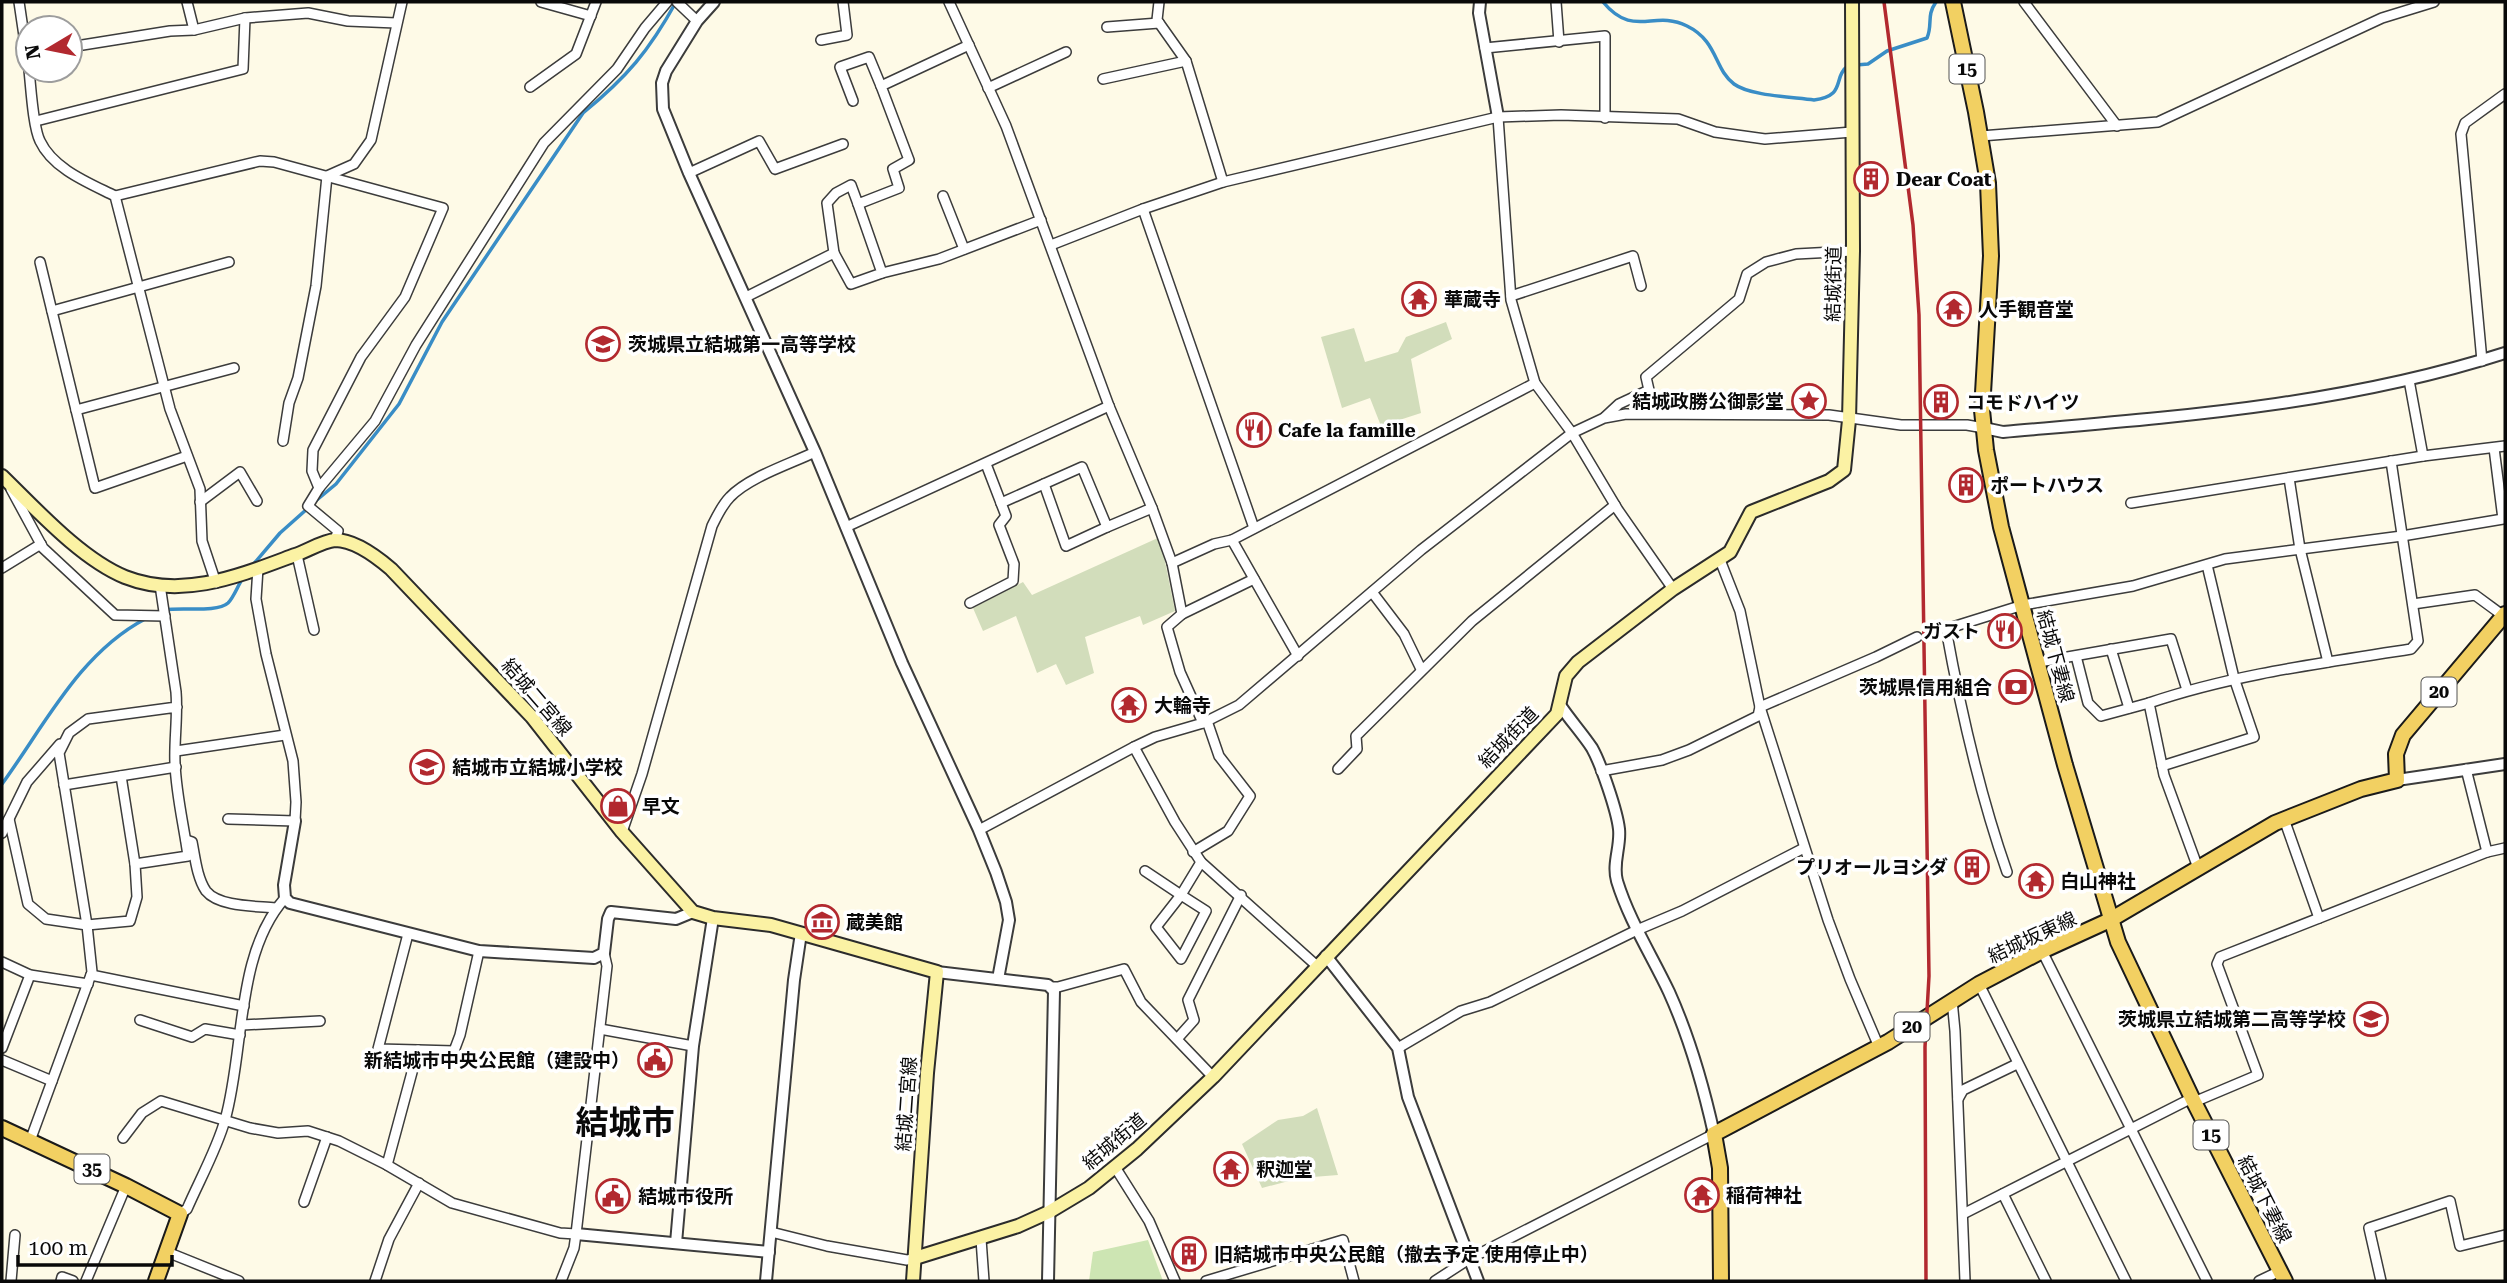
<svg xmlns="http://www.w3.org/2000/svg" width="2507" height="1283" font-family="'Roboto Serif','Noto Sans JP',serif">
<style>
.green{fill:#cde5b3}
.cemetery{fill:#d2ddbb}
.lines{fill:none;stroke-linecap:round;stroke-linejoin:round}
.stream{stroke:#398dc6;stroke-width:3.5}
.minor-casing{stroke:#3c3c3c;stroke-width:12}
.tertiary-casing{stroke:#3c3c3c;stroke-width:14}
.secondary-casing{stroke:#2b2b2b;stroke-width:16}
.primary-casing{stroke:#1a1a1a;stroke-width:18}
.minor{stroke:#fff;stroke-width:9}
.tertiary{stroke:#fff;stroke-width:10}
.secondary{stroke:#fbf2a4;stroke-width:12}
.primary{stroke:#f2d062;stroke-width:14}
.rail{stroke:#b2292f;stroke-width:3.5}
.labels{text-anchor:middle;stroke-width:7;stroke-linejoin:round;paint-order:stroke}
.shield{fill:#fff;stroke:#535353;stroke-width:2}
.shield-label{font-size:18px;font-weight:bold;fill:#090909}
.poi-label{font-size:19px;font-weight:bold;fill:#090909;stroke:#fff;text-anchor:start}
.street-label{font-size:19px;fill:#090909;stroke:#fff}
.town-label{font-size:33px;font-weight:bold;fill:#090909;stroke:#fff}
</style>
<rect width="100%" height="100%" fill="#fefae7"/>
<!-- green -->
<polygon class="green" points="1148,1240 1163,1281 1089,1281 1093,1252"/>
<!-- cemetery -->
<g class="cemetery">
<polygon points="1446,322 1452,339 1411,359 1421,413 1381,426 1370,398 1342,408 1321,337 1354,328 1365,362 1398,352 1406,337"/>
<polygon points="1160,537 1175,611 1143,625 1140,616 1085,637 1094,673 1066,685 1056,664 1037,673 1016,616 983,631 973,608 1023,582 1032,595"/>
<polygon points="1317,1108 1338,1175 1300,1178 1262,1188 1242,1144 1278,1120 1303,1116"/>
</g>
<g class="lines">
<!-- stream -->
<g class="stream">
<path d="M 1603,2 C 1634,39 1653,9 1687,26 C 1718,41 1714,69 1734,84 C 1750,96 1794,97 1814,100 C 1848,95 1831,78 1849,65"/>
<path d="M 1856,65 L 1868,64 L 1887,51 L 1927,38 C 1933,24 1926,16 1936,2"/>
<path d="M 312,504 L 336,484 L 399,404 L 442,322 L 583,113 C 627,77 649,51 676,2"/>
<polyline points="252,566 280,533 307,509"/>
<path d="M 165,610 C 181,607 217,613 228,603 C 234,597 238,585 243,578"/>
<path d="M 2,784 C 45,725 79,654 145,619"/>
</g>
<!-- minor casing -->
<g class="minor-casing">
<g id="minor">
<polyline points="19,2 28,63"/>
<polyline points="187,2 194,30"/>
<polyline points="541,2 591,16"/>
<polyline points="677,2 697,21"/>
<polyline points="949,2 1006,126 1109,406 1152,508 1172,563 1182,614 1167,627 1180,672 1203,723"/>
<polyline points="1159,2 1157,20 1186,61 1223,182"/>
<polyline points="1556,2 1559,42"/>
<polyline points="2024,2 2117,126"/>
<polyline points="1107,27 1159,23"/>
<polyline points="821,40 847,35 843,2"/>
<polyline points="70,47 170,31 194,30 245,18 308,13 348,21 396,23"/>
<polyline points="1485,48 1605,36 1605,118"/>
<path d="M 29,70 C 31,88 33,127 40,141 C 53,169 89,183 115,196 L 170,409 L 200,489 L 202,541 L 216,583"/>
<polyline points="1103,79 1186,61"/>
<polyline points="530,87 576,54 596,2"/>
<polyline points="988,88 1066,52"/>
<polyline points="853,101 840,67 869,57 881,86"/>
<polyline points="1498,117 1511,300 1535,383 1572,433 1618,510 1673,589"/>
<polyline points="36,121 243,69 245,18"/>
<polyline points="1981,136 2158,122 2382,18 2434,2"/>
<polyline points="689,173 759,141 775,169 843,144"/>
<polyline points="115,196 260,161 274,162 443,208 405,297 361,357 313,450 312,471 319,488 308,506 338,531 335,540"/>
<polyline points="943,196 964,249"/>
<polyline points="1143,209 1254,528"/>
<polyline points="1051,245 1143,209 1223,182 1498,117 1561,115 1678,119 1715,132 1765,139 1852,132"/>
<polyline points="834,253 851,284 882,273 858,204"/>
<polyline points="40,262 95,488 187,456"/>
<polyline points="882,273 939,259 1041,220"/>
<polyline points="1511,296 1633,256 1641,286"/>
<polyline points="746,297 834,253 827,203 836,193 851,185 858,204 899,188 893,169 909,160 881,86 969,45"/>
<polyline points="52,311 229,262"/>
<polyline points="2482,361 2461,134 2465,123 2505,94"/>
<polyline points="2409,380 2423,456"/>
<polyline points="76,410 234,368"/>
<polyline points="1605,417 1619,404 1649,390 1646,377 1739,299 1747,274 1766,262 1796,254 1853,251"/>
<polyline points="283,441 289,403 298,378 316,286 327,176 354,164 371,140 402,2"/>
<polyline points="2289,478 2300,549 2328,662"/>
<polyline points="1044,484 1066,546 1107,527"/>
<polyline points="319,488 375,421 416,345 544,143 617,69 645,28 667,2"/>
<polyline points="11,489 43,548 115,615 165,616"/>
<polyline points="200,502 240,472 257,501"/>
<polyline points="1001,503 1082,467 1107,527 1152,508"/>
<polyline points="2131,503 2423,456 2505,446"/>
<polyline points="846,527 1109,406"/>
<polyline points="1232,540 1298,656"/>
<polyline points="297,555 314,630"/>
<polyline points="1720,560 1740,611 1760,707 1828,920 1850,979 1879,1047"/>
<polyline points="1172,563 1214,544 1232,540 1535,383"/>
<polyline points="2,568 41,544"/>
<path d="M 160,585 L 176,692 C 178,716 174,740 175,763 C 176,794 184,826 188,856 L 135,864 L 137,897 L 130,921 L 87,925 L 59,753 L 69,733 L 88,719 L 177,707"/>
<polyline points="1372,592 1404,634 1421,669"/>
<polyline points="970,603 1013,581 1014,564 999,525 1006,516 986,464"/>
<polyline points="2413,604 2475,595 2505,617"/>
<polyline points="1182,614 1254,579"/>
<polyline points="2111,649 2129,708"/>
<polyline points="2076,656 2088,703 2101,716 2149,703"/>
<polyline points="2039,662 2171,639 2187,690"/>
<polyline points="1134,747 1175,822 1201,862 1317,966"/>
<polyline points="176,751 285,735"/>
<polyline points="2162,766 2254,737 2234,678 2207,565"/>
<polyline points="1338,769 1357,749 1356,736 1472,621 1615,505"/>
<polyline points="2466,769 2487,852 2505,848"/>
<polyline points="1601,771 1662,760 1689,750 1758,716 1760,707 1876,657 1917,637"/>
<polyline points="121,776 135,864"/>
<polyline points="64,785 176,767"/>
<polyline points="9,819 28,904 46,919 87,925 92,972 30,1141"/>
<polyline points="228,819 295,821 296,802 293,761 266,654 256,599 258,568"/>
<polyline points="2284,819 2319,918"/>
<polyline points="979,830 1134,747 1155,737 1203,723 1239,705 1421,550 1572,433 1604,418 1626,414 1829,415 1901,425 1967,425 1984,428"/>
<path d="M 622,832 L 642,774 L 712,526 C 717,516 722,505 730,497 C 749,477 790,464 815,452"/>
<polyline points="2,833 27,782 60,744"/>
<path d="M 186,840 L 192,842 C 195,857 197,878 206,891 C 219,907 256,906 275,908"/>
<polyline points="1193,852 1228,831 1250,796 1219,756 1207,721"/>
<path d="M 2198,868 L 2164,775 L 2149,703 C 2234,674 2323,663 2411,649 L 2418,641 L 2391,461"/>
<polyline points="1145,871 1181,895 1201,862"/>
<path d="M 2007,872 C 1979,792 1961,712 1946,629 L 2023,605 L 2133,586 L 2225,559 L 2402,536 L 2503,519 L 2494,448"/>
<polygon points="1181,895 1206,911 1181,959 1156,927"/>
<polyline points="408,934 378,1049 418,1050"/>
<polyline points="2042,951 2207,1281"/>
<polyline points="2,962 30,975 88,984"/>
<polyline points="91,975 244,1006"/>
<polyline points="1979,984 2126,1281"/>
<polyline points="1051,987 1058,987 1124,969 1141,1002 1213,1077"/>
<polyline points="1952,1000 1955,1031 1965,1281"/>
<polyline points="140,1020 192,1037 205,1029 240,1035"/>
<polyline points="242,1025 320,1021"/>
<polyline points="600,1029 693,1046"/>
<polyline points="1177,1039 1194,1020 1188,1000 1241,895"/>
<polyline points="2,1048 30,975"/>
<polyline points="1398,1048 1461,1011 1490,1002 1637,930 1682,911 1804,848"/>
<polyline points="2,1060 52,1081"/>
<polyline points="1958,1099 1963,1090 2017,1064"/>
<polyline points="2194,1102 2258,1075 2217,964 2220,957 2487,852"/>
<polyline points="123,1138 142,1113 161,1101 250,1128 278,1133 308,1131 339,1141 387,1165 452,1203 560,1233 576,1234"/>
<polyline points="387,1165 418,1050 454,1051 460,1035 479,951"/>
<polyline points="1115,1167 1149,1221 1175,1281"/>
<polyline points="2003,1194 2046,1281"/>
<polyline points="304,1202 327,1137"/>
<path d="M 180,1214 L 187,1209 C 199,1181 217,1149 225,1120 C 245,1050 235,954 285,898"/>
<polyline points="1963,1214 2192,1098"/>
<polyline points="771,1232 827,1246 907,1260 915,1258"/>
<polyline points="981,1239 984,1281"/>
<polyline points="167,1252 239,1281"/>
<polyline points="11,1281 15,1235"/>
<polyline points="61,1281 62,1277 73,1281"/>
<polyline points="86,1281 126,1186"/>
<polyline points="375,1281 389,1239 419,1183"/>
<polyline points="561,1281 574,1248 576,1234 607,966 604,953"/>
<polyline points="1206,1281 1343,1240 1354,1281"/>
<polyline points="1435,1281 1469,1259 1714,1134"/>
<polyline points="2259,1281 2280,1271"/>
<polyline points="2381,1281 2369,1228 2450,1201 2460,1246 2505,1235"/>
</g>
</g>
<!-- tertiary casing -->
<g class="tertiary-casing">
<g id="tertiary">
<polyline points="714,2 697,21 666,71 662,83 663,109 689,173 815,452 902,663 979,830 996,872 1006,902 1009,920 998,979"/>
<polyline points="1480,2 1479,13 1498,117"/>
<path d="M 1984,428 L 2003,432 C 2173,417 2340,406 2505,353"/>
<path d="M 1560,705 C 1570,720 1582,733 1592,748 C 1601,764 1617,811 1619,829 C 1621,847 1612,863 1617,881 C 1629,920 1652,956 1669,992 C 1688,1034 1704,1089 1714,1134"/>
<polyline points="2397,780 2505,764"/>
<polyline points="295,821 284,885 285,898 290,903 479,951 594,958 604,953 608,919 611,912 676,919 693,912"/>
<polyline points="1326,956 1398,1048 1408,1097 1478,1281"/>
<polyline points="937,972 1048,985 1054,991 1048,1281"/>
<polyline points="576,1234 769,1252"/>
<polyline points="676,1243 693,1046 713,918"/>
<polyline points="766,1281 794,980 801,933"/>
</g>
</g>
<!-- secondary casing -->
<g class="secondary-casing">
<g id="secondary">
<path d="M 2,476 C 36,509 81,559 125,577 C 183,600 241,575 295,555 C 307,551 323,541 335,540 C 354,540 377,557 391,569 L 532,717 L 622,832 L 693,912 L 713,918 L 771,925 L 937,972 L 927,1073 L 913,1281"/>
<polyline points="915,1258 1018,1226 1049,1212 1089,1188 1137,1149 1213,1077 1557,714 1566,676 1578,662 1673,589 1730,552 1751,512 1829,481 1844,470 1849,420 1853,251 1852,2"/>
</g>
</g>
<!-- primary casing -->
<g class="primary-casing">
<g id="primary">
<polyline points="1953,2 1976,112 1988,183 1991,256 1982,410 1986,450 2001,527 2065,765 2118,942 2192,1098 2285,1281"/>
<polyline points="2,1128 126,1186 180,1214 156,1281"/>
<polyline points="1721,1281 1720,1168 1714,1134 1888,1042 1979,984 2042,951 2110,920 2275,823 2361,789 2397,780 2396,754 2403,735 2505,614"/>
</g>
</g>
<!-- minor -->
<use href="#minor" class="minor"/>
<!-- tertiary -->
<use href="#tertiary" class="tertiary"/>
<!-- secondary -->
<use href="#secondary" class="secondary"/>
<!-- primary -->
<use href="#primary" class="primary"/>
<!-- rail -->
<polyline class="rail" points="1884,2 1913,225 1919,315 1929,976 1925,1047 1926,1281"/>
</g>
<!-- icons -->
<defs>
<g id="building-ring" transform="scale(1.75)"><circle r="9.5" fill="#fff" stroke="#b2292f" stroke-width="1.5"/><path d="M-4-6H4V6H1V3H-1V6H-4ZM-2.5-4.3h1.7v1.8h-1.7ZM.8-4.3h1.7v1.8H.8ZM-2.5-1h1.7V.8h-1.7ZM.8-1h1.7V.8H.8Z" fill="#b2292f"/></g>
<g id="temple-ring" transform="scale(1.75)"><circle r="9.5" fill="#fff" stroke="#b2292f" stroke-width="1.5"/><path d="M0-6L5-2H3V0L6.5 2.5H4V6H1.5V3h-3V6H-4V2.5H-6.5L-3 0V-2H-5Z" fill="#b2292f"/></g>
<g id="school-ring" transform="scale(1.75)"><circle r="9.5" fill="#fff" stroke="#b2292f" stroke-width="1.5"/><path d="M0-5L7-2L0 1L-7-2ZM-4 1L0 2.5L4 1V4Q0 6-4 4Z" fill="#b2292f"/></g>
<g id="sight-ring" transform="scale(1.75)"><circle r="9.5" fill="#fff" stroke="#b2292f" stroke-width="1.5"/><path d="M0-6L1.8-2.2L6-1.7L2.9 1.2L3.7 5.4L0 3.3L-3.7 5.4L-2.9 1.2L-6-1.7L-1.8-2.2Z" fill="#b2292f"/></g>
<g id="restaurant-ring" transform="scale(1.75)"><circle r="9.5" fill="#fff" stroke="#b2292f" stroke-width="1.5"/><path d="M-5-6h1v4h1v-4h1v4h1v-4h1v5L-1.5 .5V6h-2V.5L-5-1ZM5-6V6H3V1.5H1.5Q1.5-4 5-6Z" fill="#b2292f"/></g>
<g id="bank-ring" transform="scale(1.75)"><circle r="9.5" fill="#fff" stroke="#b2292f" stroke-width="1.5"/><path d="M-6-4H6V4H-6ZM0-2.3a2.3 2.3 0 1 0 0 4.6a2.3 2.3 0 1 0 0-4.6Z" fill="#b2292f"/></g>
<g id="shop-ring" transform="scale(1.75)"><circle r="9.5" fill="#fff" stroke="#b2292f" stroke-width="1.5"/><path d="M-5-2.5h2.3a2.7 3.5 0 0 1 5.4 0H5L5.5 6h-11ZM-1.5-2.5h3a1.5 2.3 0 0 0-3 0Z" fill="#b2292f"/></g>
<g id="museum-ring" transform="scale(1.75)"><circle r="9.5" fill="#fff" stroke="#b2292f" stroke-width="1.5"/><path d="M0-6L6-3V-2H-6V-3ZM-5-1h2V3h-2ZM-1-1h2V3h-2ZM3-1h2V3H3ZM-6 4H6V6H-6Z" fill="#b2292f"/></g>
<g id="civic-ring" transform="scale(1.75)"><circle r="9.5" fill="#fff" stroke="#b2292f" stroke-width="1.5"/><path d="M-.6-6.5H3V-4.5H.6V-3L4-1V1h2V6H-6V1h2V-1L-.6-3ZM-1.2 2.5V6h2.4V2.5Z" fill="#b2292f"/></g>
</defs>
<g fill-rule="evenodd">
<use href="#building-ring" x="1871" y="179"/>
<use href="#temple-ring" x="1419" y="299"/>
<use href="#temple-ring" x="1954" y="309"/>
<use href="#school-ring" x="603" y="344"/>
<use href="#sight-ring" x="1809" y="401"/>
<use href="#building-ring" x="1941" y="402"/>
<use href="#restaurant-ring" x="1254" y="430"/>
<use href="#building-ring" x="1966" y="485"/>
<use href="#restaurant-ring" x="2005" y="631"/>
<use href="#bank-ring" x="2016" y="687"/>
<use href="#temple-ring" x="1129" y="705"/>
<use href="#school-ring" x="427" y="767"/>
<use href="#shop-ring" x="618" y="806"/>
<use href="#building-ring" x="1972" y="867"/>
<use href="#temple-ring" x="2036" y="881"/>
<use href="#museum-ring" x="822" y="922"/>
<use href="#school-ring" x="2371" y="1019"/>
<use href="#civic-ring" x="655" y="1060"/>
<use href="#temple-ring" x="1231" y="1169"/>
<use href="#temple-ring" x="1702" y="1195"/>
<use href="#civic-ring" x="613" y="1196"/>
<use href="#building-ring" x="1189" y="1254"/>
</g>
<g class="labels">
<!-- shield labels -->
<g class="shield">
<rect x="1949.5" y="54.5" width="35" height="29" rx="5"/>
<rect x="2421.5" y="677.5" width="35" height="29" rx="5"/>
<rect x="1894.5" y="1012.5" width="35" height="29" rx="5"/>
<rect x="2193.5" y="1120.5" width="35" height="29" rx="5"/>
<rect x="74.5" y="1154.5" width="35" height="29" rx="5"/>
</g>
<g class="shield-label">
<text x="1967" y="75">15</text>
<text x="2439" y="698">20</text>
<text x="1912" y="1033">20</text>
<text x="2211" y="1141">15</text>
<text x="92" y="1175">35</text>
</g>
<!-- poi labels -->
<g class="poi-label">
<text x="1896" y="186">Dear Coat</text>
<text x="1444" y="306">華蔵寺</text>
<text x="1979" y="316">人手観音堂</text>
<text x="628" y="351">茨城県立結城第一高等学校</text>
<text x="1784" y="408" text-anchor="end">結城政勝公御影堂</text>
<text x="1966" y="409">コモドハイツ</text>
<text x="1278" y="437">Cafe la famille</text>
<text x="1990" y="492">ポートハウス</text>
<text x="1980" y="638" text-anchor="end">ガスト</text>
<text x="1992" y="694" text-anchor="end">茨城県信用組合</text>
<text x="1154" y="712">大輪寺</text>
<text x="452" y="774">結城市立結城小学校</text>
<text x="642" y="813">早文</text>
<text x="1948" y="874" text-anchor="end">プリオールヨシダ</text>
<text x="2060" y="888">白山神社</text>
<text x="846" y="929">蔵美館</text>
<text x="2346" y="1026" text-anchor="end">茨城県立結城第二高等学校</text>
<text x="630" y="1067" text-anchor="end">新結城市中央公民館（建設中）</text>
<text x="1256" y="1176">釈迦堂</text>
<text x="1726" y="1202">稲荷神社</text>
<text x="638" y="1203">結城市役所</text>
<text x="1214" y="1261">旧結城市中央公民館（撤去予定 使用停止中）</text>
</g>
<!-- street labels -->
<g class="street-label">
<text transform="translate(1833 284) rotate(-89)" y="7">結城街道</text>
<text transform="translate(2056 656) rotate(75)" y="7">結城下妻線</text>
<text transform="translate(537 697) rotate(49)" y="7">結城二宮線</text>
<text transform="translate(1508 737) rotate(-46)" y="7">結城街道</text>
<text transform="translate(2032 937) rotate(-25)" y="7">結城坂東線</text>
<text transform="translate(906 1104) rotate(-86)" y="7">結城二宮線</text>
<text transform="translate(1114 1141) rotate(-40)" y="7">結城街道</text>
<text transform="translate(2265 1199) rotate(63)" y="7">結城下妻線</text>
</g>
<!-- town labels -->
<g class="town-label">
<text x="625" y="1134">結城市</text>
</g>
</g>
<!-- border -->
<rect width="2507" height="1283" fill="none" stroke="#090909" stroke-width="7"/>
<!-- north arrow -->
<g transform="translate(49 49) rotate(260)"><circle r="33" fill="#ffffff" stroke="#9d9d9d" stroke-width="2"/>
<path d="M0-5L12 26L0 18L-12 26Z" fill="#b2292f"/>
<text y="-10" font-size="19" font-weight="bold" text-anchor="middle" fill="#090909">N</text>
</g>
<!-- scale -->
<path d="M18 1255v10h154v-10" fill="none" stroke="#090909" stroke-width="3.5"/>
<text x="28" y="1255" font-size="21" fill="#090909" stroke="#ffffff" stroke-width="5" paint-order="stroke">100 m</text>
</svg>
